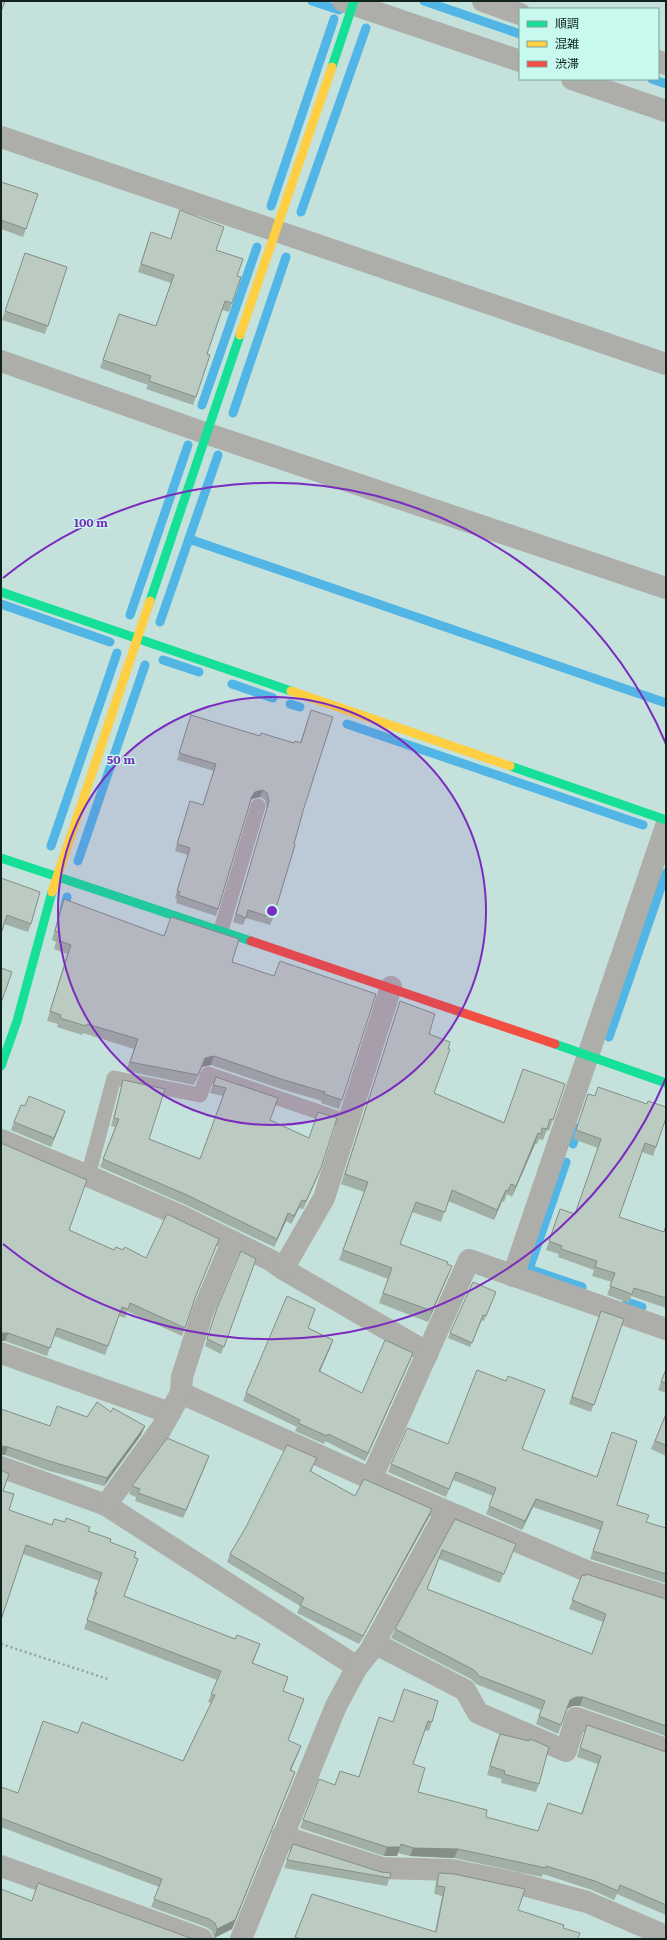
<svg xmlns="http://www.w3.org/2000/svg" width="667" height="1940" font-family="Literata,'Noto Sans JP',serif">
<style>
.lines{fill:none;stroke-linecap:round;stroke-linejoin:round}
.stream{stroke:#51b5e5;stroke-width:9}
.path{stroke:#9aa09c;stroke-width:2.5;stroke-dasharray:2 3;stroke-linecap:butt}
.lane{stroke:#adada9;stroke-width:15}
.street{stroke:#adada9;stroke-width:22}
.fast{stroke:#16e098;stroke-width:9}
.slow{stroke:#ffcf43;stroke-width:9}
.jam{stroke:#f24e42;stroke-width:9}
.wall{fill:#a2afa6}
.shaded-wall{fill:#848e87}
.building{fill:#bccbc1;stroke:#848e87}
.ring{fill:none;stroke:#7b2cbf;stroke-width:2}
.centre{fill:#7b2cbf;stroke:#c7f9ee;stroke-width:2}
.ring-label{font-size:12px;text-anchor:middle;font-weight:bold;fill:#7b2cbf;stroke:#c7f9ee;stroke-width:3;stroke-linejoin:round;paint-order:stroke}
</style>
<rect width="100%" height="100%" fill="#c5e1db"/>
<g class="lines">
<!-- stream -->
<g class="stream">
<polyline points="312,1 339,10"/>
<polyline points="424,1 520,34"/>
<polyline points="652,79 666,84"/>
<polyline points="271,206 334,19"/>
<polyline points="301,212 366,28"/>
<polyline points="202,405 257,247"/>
<polyline points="233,413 286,257"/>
<polyline points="189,539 666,703"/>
<polyline points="1,604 110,642"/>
<polyline points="130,615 188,445"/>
<polyline points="160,622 218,455"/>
<polyline points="163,660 199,672"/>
<polyline points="232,684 273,698"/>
<polyline points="290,704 300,707"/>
<polyline points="347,724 643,825"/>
<polyline points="51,846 117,653"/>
<polyline points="78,861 145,665"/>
<polyline points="64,910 67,897"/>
<polyline points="609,1037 666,873"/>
<polyline points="573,1144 578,1128"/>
<polyline points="566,1162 529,1269 582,1287"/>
<polyline points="627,1302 642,1307"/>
</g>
<!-- path -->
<polyline class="path" points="1,1644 108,1679"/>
<!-- lane -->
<g class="lane">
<polyline points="221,930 258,806"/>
<polyline points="88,1176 114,1078 200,1095 208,1074 348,1122"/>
</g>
<!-- street -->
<g class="street">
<polyline points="343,1 520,61"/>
<polyline points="483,1 520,14"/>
<polyline points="658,61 666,64"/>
<polyline points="572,79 666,111"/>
<polyline points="1,137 666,364"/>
<polyline points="1,361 205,433 666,588"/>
<polyline points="1,1140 81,1173 179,1215 272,1261 283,1269 428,1353"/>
<polyline points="283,1269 324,1198 391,987"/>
<polyline points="513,1276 666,826"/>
<polyline points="1,1353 170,1413"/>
<polyline points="181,1393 371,1479 589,1572 666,1596"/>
<polyline points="1,1467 106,1505 357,1667"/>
<polyline points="371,1479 469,1260 666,1329"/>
<polyline points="106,1505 161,1429 181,1393 182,1377 203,1311 232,1242"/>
<polyline points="374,1643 465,1690 478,1713 566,1751 576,1718 666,1749"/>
<polyline points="282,1836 382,1868 452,1870 516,1883 587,1902 666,1936"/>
<polyline points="1,1866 202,1939"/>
<polyline points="241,1939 336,1706 357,1667 370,1651 446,1512"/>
</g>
<!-- fast -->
<g class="fast">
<polyline points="332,67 354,1"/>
<polyline points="1,592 291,691"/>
<polyline points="150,601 240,335"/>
<polyline points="510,766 666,820"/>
<polyline points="1,858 251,941"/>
<polyline points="555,1044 666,1083"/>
<polyline points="1,1066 17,1021 52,892"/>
</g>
<!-- slow -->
<g class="slow">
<polyline points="240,335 332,67"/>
<polyline points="291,691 510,766"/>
<polyline points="52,892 150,601"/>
</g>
<!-- jam -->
<polyline class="jam" points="251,941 555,1044"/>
</g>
<!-- wall -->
<g class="wall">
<polygon points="1,182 38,194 23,237 1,229"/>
<polygon points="180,210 216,250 237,276 241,277 229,312 222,310 207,354 210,355 193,405 146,389 148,385 100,368 119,314 156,326 171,283 138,272 148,240 171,239"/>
<polygon points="25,253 67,267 45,334 2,320"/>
<polygon points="311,710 303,811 273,918 270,925 246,918 243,925 233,922 267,809 265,800 260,797 252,799 250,802 216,916 176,903 177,899 175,898 188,855 175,851 190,801 203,805 214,771 177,760 191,715 260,736 294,743 300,743"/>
<polygon points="1,878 31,924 28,932 4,924"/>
<polygon points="64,899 232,962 342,1100 339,1109 321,1103 322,1101 281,1089 211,1065 202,1067 194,1085 126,1071 134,1049 83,1033 82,1035 57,1027 58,1024 47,1021 67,954 54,949 56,942 52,940 60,909"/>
<polygon points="400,1001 429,1034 434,1093 504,1122 565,1084 549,1131 547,1130 543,1140 539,1139 537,1144 535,1144 512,1197 507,1194 504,1202 502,1201 494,1220 448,1201 441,1222 412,1212 400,1244 447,1264 448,1276 428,1322 379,1303 388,1279 339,1260 364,1192 341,1184"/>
<polygon points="216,1077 270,1120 321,1168 303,1209 299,1208 291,1224 286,1221 274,1247 184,1204 100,1167 115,1127 111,1126 121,1088 123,1080 149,1139 200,1159 223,1096 210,1093"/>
<polygon points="588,1094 666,1118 653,1156 642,1152 619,1217 664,1232 666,1229 666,1308 631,1296 629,1303 607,1295 612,1282 592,1276 594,1270 558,1257 559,1254 546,1250 560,1209 575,1214 598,1148 573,1139"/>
<polygon points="25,1106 62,1120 51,1147 11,1130 14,1122"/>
<polygon points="69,1230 114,1250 123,1250 146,1258 216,1247 193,1303 182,1336 127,1311 125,1318 119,1316 105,1355 54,1336 47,1356 5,1341 1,1341"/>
<polygon points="256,1259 221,1354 205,1346 217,1308"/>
<polygon points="494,1296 484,1321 482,1320 470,1347 448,1338 450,1333"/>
<polygon points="315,1309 308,1328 333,1340 330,1348 320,1372 362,1393 413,1353 410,1361 365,1461 325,1441 324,1444 295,1431 297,1427 243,1401 246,1393"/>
<polygon points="601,1311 624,1319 591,1412 569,1404"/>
<polygon points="666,1369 666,1393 658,1390"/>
<polygon points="1,1409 50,1426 87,1417 111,1412 145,1426 141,1435 104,1486 46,1470 5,1455 1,1455"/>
<polygon points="666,1414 666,1456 651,1449"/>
<polygon points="448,1444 522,1449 617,1505 646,1522 666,1528 666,1581 665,1583 590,1559 600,1530 533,1507 522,1530 486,1514 493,1496 453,1480 446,1497 388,1472 391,1464"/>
<polygon points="206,1464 183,1518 135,1501 136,1497 129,1494 132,1486"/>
<polygon points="313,1467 311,1472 355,1496 432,1509 429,1517 359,1644 297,1613 300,1606 227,1562 230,1554"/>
<polygon points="1,1470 9,1474 3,1491 14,1494 9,1510 52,1525 54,1519 65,1522 66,1518 90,1527 88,1531 111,1539 110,1542 136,1552 134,1557 138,1559 124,1596 235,1639 237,1635 260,1644 253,1663 288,1677 283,1691 304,1699 288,1740 301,1746 291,1770 295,1772 292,1780 232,1929 214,1938 212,1931 206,1927 151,1907 159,1887 1,1827 1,1787 18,1793 43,1721 78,1733 82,1722 183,1761 211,1703 208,1702 217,1680 84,1629 94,1601 92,1600 99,1581 23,1554 1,1620"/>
<polygon points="455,1519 512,1553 500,1583 439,1559 427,1589 592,1654 603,1622 569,1609 582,1575 666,1599 666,1736 580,1706 573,1706 567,1709 558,1734 536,1724 541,1710 476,1684 471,1679 391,1638 395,1629"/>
<polygon points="404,1689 432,1722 429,1731 425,1730 413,1764 418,1792 486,1817 538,1831 581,1814 598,1764 577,1757 584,1734 666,1752 666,1915 617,1894 614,1900 592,1890 543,1874 542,1877 454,1858 410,1856 398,1853 397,1856 384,1856 300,1828 303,1820 335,1785 340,1771 359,1777 393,1722"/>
<polygon points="500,1734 539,1784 536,1792 501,1783 502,1779 487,1775 496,1743"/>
<polygon points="287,1860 381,1872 391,1873 387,1886 284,1868"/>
<polygon points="439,1873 518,1910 563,1928 578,1939 294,1939 312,1894 435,1932 442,1896 434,1894 436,1882"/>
</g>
<!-- shaded-wall -->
<g class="shaded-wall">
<polygon points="263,790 260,797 252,799 249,803 252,796 255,792"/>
<polygon points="214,1056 211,1065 202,1067 194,1085 205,1058"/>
<polygon points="65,1111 62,1120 51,1147 54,1138"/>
<polygon points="538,1133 535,1144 512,1197 516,1186"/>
<polygon points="321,1168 318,1176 303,1209 306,1201"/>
<polygon points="506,1190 502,1201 494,1220 497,1210"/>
<polygon points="302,1200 299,1208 291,1224 294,1216"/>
<polygon points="288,1213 286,1221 274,1247 277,1239"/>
<polygon points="219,1239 216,1247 191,1306 195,1298"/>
<polygon points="452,1266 448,1276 428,1322 432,1311"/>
<polygon points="1,1333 8,1333 5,1341 1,1341"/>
<polygon points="333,1340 330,1348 316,1379 319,1371"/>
<polygon points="413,1353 410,1361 365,1461 368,1453"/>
<polygon points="145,1426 141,1435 104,1486 107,1478"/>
<polygon points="2,1446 8,1447 5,1455 1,1455 1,1447"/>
<polygon points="209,1456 206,1464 183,1518 186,1510"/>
<polygon points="536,1499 533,1507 522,1530 525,1521"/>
<polygon points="432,1509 429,1517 359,1644 363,1636"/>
<polygon points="576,1697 583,1697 580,1706 573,1706 567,1709 558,1734 570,1700"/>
<polygon points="301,1746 298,1754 287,1778 290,1770"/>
<polygon points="295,1772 232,1929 214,1938 217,1929"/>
<polygon points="387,1847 400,1847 397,1856 384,1856"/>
<polygon points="413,1848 458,1849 454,1858 410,1856"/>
</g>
<!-- building -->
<g class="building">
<polygon points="1,1 5,1 1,12"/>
<polygon points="1,182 38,194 26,229 1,220"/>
<polygon points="180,210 224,227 216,250 243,259 237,276 241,277 232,303 225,301 207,354 210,355 196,397 149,381 151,376 103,360 119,314 156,326 174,275 141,264 151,232 171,239"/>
<polygon points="25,253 67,267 48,326 5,311"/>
<polygon points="311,710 333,717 303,811 294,844 295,845 273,918 248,910 246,918 236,914 269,801 267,793 263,790 255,792 252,796 218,909 178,895 180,892 177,891 190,848 177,844 190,801 203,805 216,764 179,753 191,715 260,736 261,733 294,743 295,741 301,743"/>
<polygon points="1,878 40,892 31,924 7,915 1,934"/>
<polygon points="64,899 164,936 171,917 239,939 232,962 274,976 280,961 376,994 342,1100 324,1094 325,1092 284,1080 214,1056 205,1058 198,1075 130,1062 138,1039 87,1024 86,1026 60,1018 61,1015 50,1011 71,945 57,940 60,933 55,931"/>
<polygon points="1,968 12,972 1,1003"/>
<polygon points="400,1001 435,1014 429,1034 450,1042 448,1049 450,1049 434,1093 504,1123 523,1069 565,1084 553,1120 550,1119 547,1129 542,1128 541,1134 538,1133 516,1186 511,1184 508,1191 506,1190 497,1210 452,1190 445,1212 416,1202 400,1244 448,1262 447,1264 452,1266 432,1311 383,1293 392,1268 343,1250 368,1182 345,1174"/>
<polygon points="216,1077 278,1098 270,1120 309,1138 318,1112 337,1118 321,1168 306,1201 302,1200 294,1216 288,1213 277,1239 187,1195 103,1159 119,1119 114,1118 123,1080 165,1089 149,1139 200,1159 226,1088 213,1085"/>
<polygon points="598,1087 647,1104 648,1101 666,1107 666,1118 656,1147 645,1143 619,1217 664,1232 665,1228 666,1229 666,1298 634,1288 632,1294 610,1286 615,1273 595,1267 597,1261 561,1249 562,1246 549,1241 560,1209 575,1214 601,1139 576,1130 588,1094 595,1096"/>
<polygon points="29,1096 65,1111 54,1138 14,1122 21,1105 25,1106"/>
<polygon points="1,1143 87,1180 69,1230 114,1250 116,1247 123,1250 125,1247 146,1258 167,1214 219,1239 195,1298 185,1328 130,1303 128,1309 122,1307 108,1346 57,1328 50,1348 8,1333 1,1333"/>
<polygon points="241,1251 256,1259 224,1347 207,1339 217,1308"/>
<polygon points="473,1282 496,1292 486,1316 483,1315 472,1343 450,1333"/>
<polygon points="287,1296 315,1309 308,1328 333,1340 319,1371 362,1393 385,1340 413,1353 368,1453 328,1434 327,1436 298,1423 300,1420 246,1393"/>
<polygon points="601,1311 624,1319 594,1405 572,1397"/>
<polygon points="666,1369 666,1383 661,1382"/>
<polygon points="477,1370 506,1381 508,1376 545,1390 522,1449 597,1477 612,1432 637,1441 617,1505 649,1515 646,1522 666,1528 666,1574 593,1551 603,1522 536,1499 525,1521 489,1506 496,1488 456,1472 449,1489 391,1464 407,1428 448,1444"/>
<polygon points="97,1402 111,1412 113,1408 145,1426 107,1478 49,1461 8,1447 2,1446 1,1447 1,1409 50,1426 57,1406 87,1417"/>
<polygon points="666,1414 666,1445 655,1441"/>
<polygon points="167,1438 209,1456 186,1510 138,1493 140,1489 132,1486"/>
<polygon points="287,1445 317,1458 310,1471 355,1496 364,1479 432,1509 363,1636 300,1605 304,1598 230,1554 246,1527"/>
<polygon points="1,1470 9,1474 3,1491 14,1494 9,1510 52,1525 54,1519 65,1522 66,1518 90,1527 88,1531 111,1539 110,1542 136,1552 134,1557 138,1559 124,1596 235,1639 237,1635 260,1644 252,1663 288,1677 283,1691 304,1699 288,1740 301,1746 290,1770 295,1772 235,1920 217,1929 215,1923 209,1919 154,1899 162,1879 1,1818 1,1787 18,1793 43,1721 78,1733 82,1722 183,1761 215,1695 211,1694 221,1671 87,1620 97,1592 95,1592 102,1573 26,1545 1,1620"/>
<polygon points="455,1519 516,1544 504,1574 442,1550 427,1589 592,1654 606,1614 572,1600 582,1575 585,1576 586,1574 666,1599 666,1726 583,1697 576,1697 570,1700 561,1725 539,1716 545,1701 479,1676 474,1670 395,1629"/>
<polygon points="404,1689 438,1701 432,1722 428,1721 413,1764 425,1768 418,1792 487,1810 486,1817 538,1831 548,1803 582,1814 601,1756 580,1748 587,1725 666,1752 666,1905 620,1885 618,1891 595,1881 546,1866 546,1868 458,1849 413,1848 401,1844 400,1847 387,1847 303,1820 319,1779 335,1785 340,1771 359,1777 379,1717 393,1722"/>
<polygon points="500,1734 529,1741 530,1739 549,1747 539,1784 504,1774 505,1771 490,1766"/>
<polygon points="293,1844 381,1872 391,1873 390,1878 287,1860"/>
<polygon points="439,1873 454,1874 525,1889 518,1910 564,1925 563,1928 580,1933 578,1939 300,1939 295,1937 312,1894 436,1932 445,1887 437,1886"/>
<polygon points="38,1883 193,1939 1,1939 1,1889 32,1901"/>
</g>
<!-- distance rings -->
<circle cx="272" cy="911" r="214" fill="#7b2cbf" fill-opacity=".12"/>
<g class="ring">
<circle cx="272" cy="911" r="214"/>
<path d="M666 1078A428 428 0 0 1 3 1244M3 578A428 428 0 0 1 666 744"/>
</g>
<circle cx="272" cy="911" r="6" class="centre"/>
<g class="ring-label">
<text x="91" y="527">100 m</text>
<text x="121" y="764">50 m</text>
</g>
<!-- border -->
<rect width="667" height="1940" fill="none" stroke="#10231f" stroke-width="4"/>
<!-- legend -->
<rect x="519" y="8" width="140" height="72" fill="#c7f9ee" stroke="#7ea39b"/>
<rect x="527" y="21" width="20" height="6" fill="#16e098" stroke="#7ea39b"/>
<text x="555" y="28" font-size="12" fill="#10231f">順調</text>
<rect x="527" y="41" width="20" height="6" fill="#ffcf43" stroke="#7ea39b"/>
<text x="555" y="48" font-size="12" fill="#10231f">混雑</text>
<rect x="527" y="61" width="20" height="6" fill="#f24e42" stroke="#7ea39b"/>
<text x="555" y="68" font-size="12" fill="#10231f">渋滞</text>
</svg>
